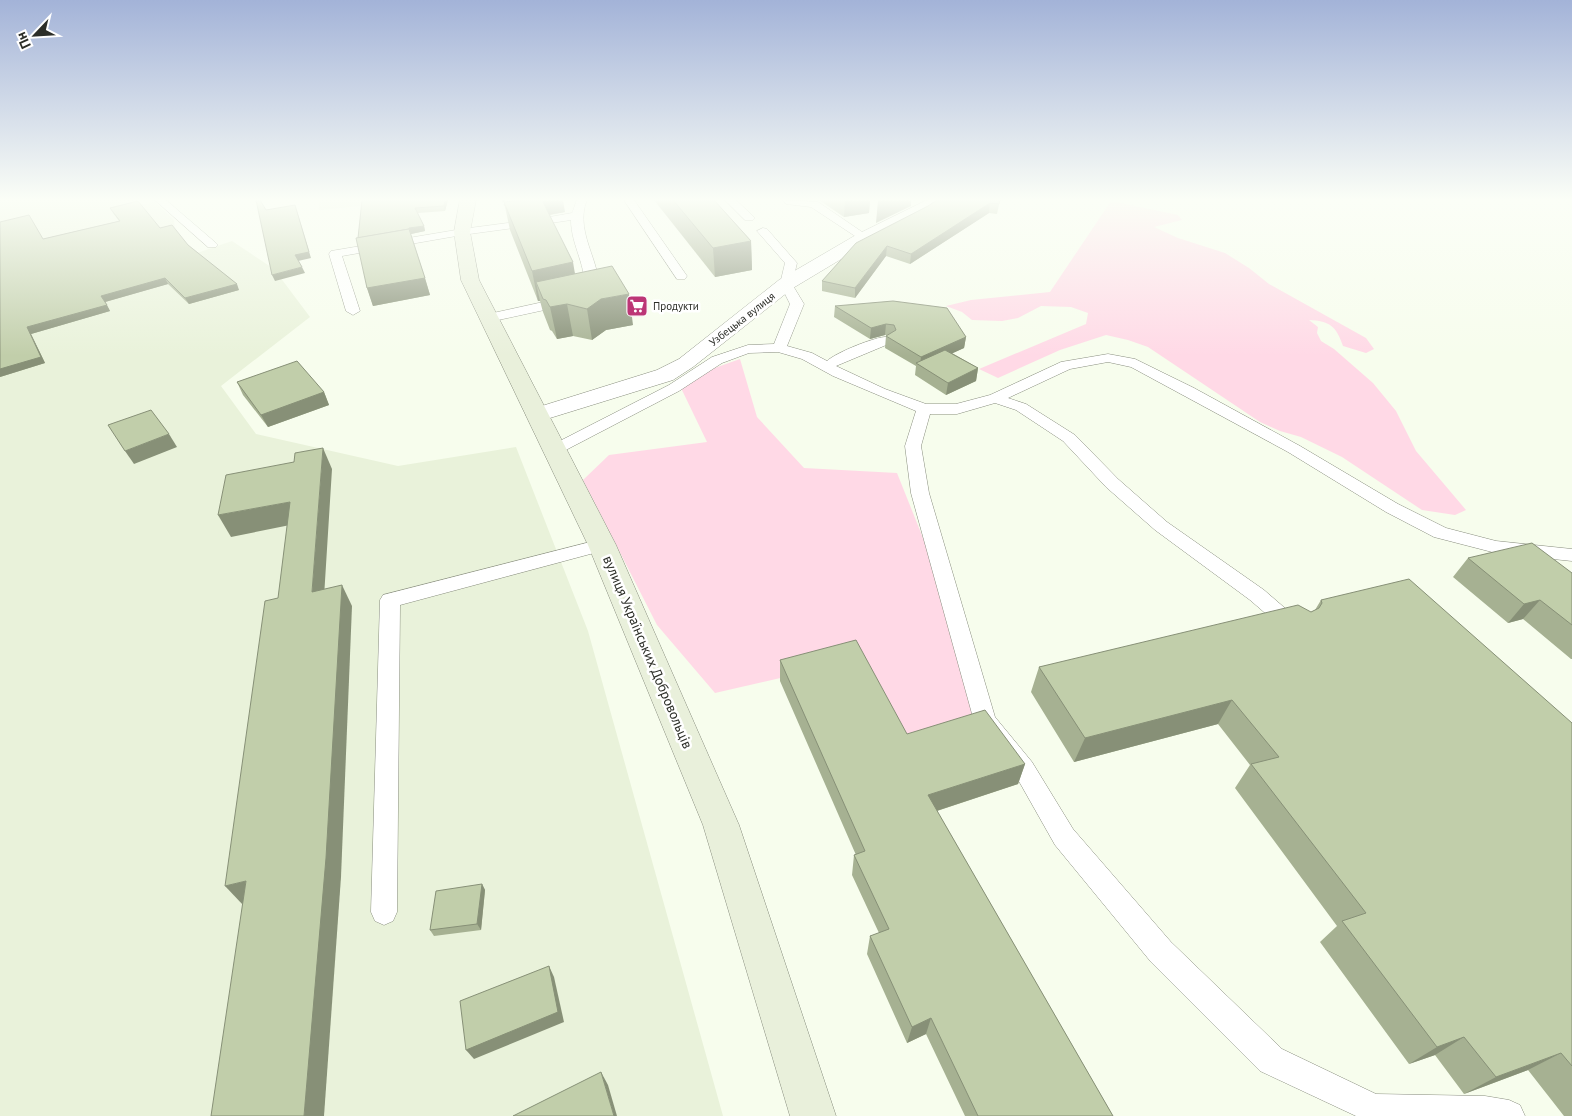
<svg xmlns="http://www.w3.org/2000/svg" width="1572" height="1116" font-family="'PT Sans',sans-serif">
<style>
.built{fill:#e9f2da}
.green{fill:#ffd9e6}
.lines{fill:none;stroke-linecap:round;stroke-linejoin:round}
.lane-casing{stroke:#898e7f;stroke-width:1}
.street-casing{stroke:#898e7f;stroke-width:1}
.secondary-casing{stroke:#898e7f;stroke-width:1}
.path{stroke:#8b8f84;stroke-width:2;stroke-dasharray:2 2;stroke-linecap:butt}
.lane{fill:#fff;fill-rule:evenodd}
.street{fill:#fff;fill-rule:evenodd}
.secondary{fill:#e9f0db;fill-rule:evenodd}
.wall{fill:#a6b192}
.shaded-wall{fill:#879077}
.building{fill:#c1ceaa;stroke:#879077}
.labels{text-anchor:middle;stroke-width:5;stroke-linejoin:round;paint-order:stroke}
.far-poi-label{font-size:11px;fill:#2c2e28;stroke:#fff;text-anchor:start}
.far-street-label{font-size:11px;fill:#2c2e28;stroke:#fff}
.street-label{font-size:14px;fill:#2c2e28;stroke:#fff}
</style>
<rect width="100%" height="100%" fill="#f7fded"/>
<!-- built -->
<g class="built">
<polygon points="0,200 134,200 139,205 155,202 174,220 175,231 194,254 232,241 274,269 310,317 221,386 256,434 398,466 516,447 588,631 723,1116 0,1116"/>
<polygon points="319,200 422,200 319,210"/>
</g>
<!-- green -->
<g class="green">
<path d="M 1111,201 L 1178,215 L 1182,220 L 1154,227 L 1178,238 L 1225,253 L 1249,268 L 1269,284 L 1366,338 L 1374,349 L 1366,353 L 1343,346 C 1336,326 1330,321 1309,320 L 1318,327 L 1317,333 L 1321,341 L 1334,349 L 1373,383 L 1396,411 L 1416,451 L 1466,510 L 1455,515 L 1422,510 L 1342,457 L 1301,437 L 1280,431 L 1260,422 L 1148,347 L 1128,340 L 1106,335 L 1060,350 L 998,378 L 979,369 L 1086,324 L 1088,313 L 1071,307 L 1041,306 L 1018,318 L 1002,321 L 972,320 L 962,312 L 946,306 L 971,300 L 1050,292 Z"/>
<polygon points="740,359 757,417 804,468 897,473 957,623 985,721 903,754 854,661 715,693 657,625 583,480 609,455 707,442 681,388 709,370"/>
</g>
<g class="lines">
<!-- lane casing -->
<g class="lane-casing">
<g id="lane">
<polygon points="155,200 166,200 216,243 218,245 216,247 208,247"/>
<path d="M 577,200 L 587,200 C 572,235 610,272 595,299 L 489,322 L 484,321 L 482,318 L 484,315 L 584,293 C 588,267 571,246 571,220 L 544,224 L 538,221 L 544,218 L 572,213 Z"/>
<polygon points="624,200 634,200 687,276 685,279 677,279"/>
<polygon points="725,200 736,200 755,218 753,220 745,220"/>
<polygon points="783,200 818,202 871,238 869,240 861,240 811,207 786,204"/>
<polygon points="532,220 538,223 536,225 462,235 342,256 360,311 353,315 346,311 329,254 331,251 462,229"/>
<path d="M 763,228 L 767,229 L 797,263 L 792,284 L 804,304 L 787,346 L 812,353 L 827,361 C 835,353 880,334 891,337 L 893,340 L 891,343 L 836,366 L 885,389 L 926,404 L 956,404 L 990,395 L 1061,362 L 1108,354 L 1135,359 L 1194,388 L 1300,446 L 1398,504 L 1446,528 L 1496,541 L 1572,549 L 1572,561 L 1496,553 L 1434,537 L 1386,512 L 1288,452 L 1131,367 L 1108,362 L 1070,369 L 1008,398 L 1026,404 L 1075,435 L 1118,479 L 1167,522 L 1264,590 L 1301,622 L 1304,627 L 1301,632 L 1294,635 L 1287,632 L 1250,600 L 1155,530 L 1106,487 L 1063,441 L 1016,410 L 995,403 L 957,414 L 930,414 L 921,446 L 929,493 L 995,717 L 1032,762 L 1073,829 L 1171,942 L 1282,1049 L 1376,1094 L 1485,1096 L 1509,1100 L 1520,1105 L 1525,1116 L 1356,1116 L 1260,1071 L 1151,962 L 1055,845 L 1016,776 L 974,721 L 911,493 L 905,446 L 916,411 L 833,376 L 802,359 L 778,352 L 749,353 L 722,363 L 679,391 L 562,452 L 550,452 L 548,449 L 550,446 L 669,385 L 712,357 L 748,345 L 774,344 L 790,304 L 780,284 L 785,263 L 757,231 Z"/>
<polygon points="602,539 609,541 611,545 609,549 400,605 397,912 393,921 384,925 375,921 371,912 380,600 383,595"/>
</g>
</g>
<!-- street casing -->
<g class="street-casing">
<polygon id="street" points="927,200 945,200 926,214 868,243 793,288 693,367 673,380 537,422 529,420 526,415 529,410 657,370 679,359 779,280 856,235"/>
</g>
<!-- secondary casing -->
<g class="secondary-casing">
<polygon id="secondary" points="460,200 476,200 470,232 479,280 616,545 739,825 836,1116 790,1116 703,825 588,545 461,280 454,232"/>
</g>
<!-- path -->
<polyline class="path" points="503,200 506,208"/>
<!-- lane -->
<use href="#lane" class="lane"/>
<!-- street -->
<use href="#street" class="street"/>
<!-- secondary -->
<use href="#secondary" class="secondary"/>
</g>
<!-- wall -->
<g class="wall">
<polygon points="362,200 448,200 445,211 418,213 424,226 425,231 411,234 430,295 373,306 367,288 358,238"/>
<polygon points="654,200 714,200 751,241 752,270 715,277"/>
<polygon points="814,200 870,200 869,213 844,217 819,200"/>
<polygon points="1000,200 997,214 989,213 910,264 886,256 855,298 822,291 822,281 928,206"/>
<polygon points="504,202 565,212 550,215 575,274 633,325 606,330 592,340 573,336 557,339 552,331 550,330 543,312 540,301 538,301 510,230"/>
<polygon points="110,208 160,228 188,245 239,290 189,304 168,284 105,302 110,311 31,334 45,363 0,377 43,239 119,221 113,213"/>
<polygon points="835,306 966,337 964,348 952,353 978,368 976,381 946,395 915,375 916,366 885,348 886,336 888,335 885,335 870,339 834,317"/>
<polygon points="237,382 324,392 329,405 268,427 243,395"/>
<polygon points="1468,558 1572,573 1572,659 1571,659 1523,619 1508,623 1453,577"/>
<polygon points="1321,600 1572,723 1572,1116 1564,1116 1528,1070 1464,1094 1435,1055 1409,1064 1320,942 1337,926 1235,788 1250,765 1218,724 1074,762 1031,692 1039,667 1311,612 1315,610"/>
<polygon points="780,660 907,734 1025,764 1018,784 937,811 1113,1116 965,1116 926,1034 907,1043 867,954 870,936 879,933 852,875 854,855 856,855 780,681"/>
<polygon points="482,884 485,890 481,930 434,936 430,930"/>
</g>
<!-- shaded-wall -->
<g class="shaded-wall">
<polygon points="445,200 448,200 445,211 444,206"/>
<polygon points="526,200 563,200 565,212 530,218"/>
<polygon points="845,200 870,200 869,213 844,217"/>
<polygon points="878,200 911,200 911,206 876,223"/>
<polygon points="990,203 989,213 910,264 911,254"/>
<polygon points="295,205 311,258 298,261 295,255"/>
<polygon points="424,226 425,231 411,234 409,228"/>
<polygon points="751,241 752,270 715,277 713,248"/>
<polygon points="887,246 886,256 855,298 855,288"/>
<polygon points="573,262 578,292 536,282 540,301 538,301 532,271"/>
<polygon points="302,267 305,273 275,281 272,275"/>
<polygon points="165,278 168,284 105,302 101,296"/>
<polygon points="425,278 430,295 373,306 367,288"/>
<polygon points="237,284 239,290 189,304 185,298"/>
<polygon points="629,294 633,325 606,330 592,340 587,309 601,299"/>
<polygon points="567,304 573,336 557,339 550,307"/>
<polygon points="107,305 110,311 31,334 45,363 0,377 0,369 27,327"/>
<polygon points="886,324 885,335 870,339 871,328"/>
<polygon points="966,337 964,348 923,367 920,365 921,357"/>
<polygon points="978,368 976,381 946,395 948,383"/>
<polygon points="324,392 329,405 268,427 261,415"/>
<polygon points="169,434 177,447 134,464 125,451"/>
<polygon points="323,448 332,469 323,613 312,592"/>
<polygon points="290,502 300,523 231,537 218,515"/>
<polygon points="342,585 352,606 341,877 324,1116 304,1116"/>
<polygon points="1540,600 1523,619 1508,623 1524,604"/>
<polygon points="1232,700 1218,724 1074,762 1085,738"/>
<polygon points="1025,764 1018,784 924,815 928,795"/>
<polygon points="246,881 243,905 225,886"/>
<polygon points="482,884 485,890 481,930 477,924"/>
<polygon points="549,966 554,977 564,1022 474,1059 466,1050"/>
<polygon points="931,1018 926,1034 907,1043 912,1027"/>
<polygon points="1464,1037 1435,1055 1409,1064 1437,1047"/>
<polygon points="1561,1053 1528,1070 1464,1094 1496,1077"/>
<polygon points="601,1072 608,1085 617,1116 614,1116"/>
</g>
<!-- building -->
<g class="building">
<polygon points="256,200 260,200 266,210 295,205 309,252 295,255 302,267 272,275"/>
<polygon points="362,200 445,200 444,206 415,208 424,226 409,228 409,229 358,238"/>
<polygon points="524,200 542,200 573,262 532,271 504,202"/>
<polygon points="673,200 714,200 751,241 713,248"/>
<polygon points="937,200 1000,200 999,204 990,203 911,254 887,246 855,288 822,281 856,243 928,206"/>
<polygon points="138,201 160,228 172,225 188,245 237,284 185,298 165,278 101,296 107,305 27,327 41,357 0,369 0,222 29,215 43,239 120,221 110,208"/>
<polygon points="409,229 425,278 367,288 356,238"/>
<polygon points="612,266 629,294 601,299 587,309 567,304 550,307 546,300 543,299 536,282"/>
<polygon points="893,301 947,308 966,337 921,357 886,336 896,330 894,325 886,324 871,328 835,306"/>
<polygon points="945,350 978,368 948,383 916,363"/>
<polygon points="297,361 324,392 261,415 237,382"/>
<polygon points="151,410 169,434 125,451 108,425"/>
<polygon points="323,448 312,592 342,585 326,858 304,1116 211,1116 246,881 225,886 265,601 278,598 290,502 218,515 226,475 294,462 295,453"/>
<polygon points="1532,543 1572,573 1572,625 1540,600 1524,604 1468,558"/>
<polygon points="1409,579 1572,723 1572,1066 1561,1053 1496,1077 1464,1037 1437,1047 1342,921 1366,913 1251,764 1279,757 1232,700 1085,738 1039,667 1298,605 1311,612 1319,608 1322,603 1321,600"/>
<polygon points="856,640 907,734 985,710 1025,764 928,795 1113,1116 978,1116 931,1018 912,1027 870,936 889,929 854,855 865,851 780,660"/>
<polygon points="482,884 477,924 430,930 436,891"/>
<polygon points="549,966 558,1012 466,1050 460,1001"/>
<polygon points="601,1072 614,1116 513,1116"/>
</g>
<!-- sky -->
<linearGradient id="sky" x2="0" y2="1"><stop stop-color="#a3b3d8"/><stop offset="0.56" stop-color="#fbfef7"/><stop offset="1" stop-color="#fbfef7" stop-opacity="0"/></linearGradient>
<rect width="1572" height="356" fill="url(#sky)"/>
<!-- icons -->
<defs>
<g id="supermarket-square" transform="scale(1.125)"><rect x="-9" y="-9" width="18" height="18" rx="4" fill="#bc3676" stroke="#fff"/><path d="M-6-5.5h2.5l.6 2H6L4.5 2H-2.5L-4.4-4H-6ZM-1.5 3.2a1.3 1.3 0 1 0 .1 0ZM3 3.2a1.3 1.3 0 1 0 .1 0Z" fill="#fff"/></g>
</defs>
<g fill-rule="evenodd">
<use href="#supermarket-square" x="637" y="306"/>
</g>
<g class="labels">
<!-- far-poi labels -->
<g class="far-poi-label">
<text x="653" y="310">Продукти</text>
</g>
<!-- far-street labels -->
<g class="far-street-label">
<text transform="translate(742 319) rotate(-38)" y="4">Узбецька вулиця</text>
</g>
<!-- street labels -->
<g class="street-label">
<text transform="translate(648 652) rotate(67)" y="5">вулиця Українських Добровольців</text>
</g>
</g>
<!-- north arrow -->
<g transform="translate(35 35) rotate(245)" stroke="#ffffff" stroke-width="4" paint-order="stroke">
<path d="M0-4L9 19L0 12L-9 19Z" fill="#2c2e28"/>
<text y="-8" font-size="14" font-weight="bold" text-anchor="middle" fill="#2c2e28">Пн</text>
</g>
</svg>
